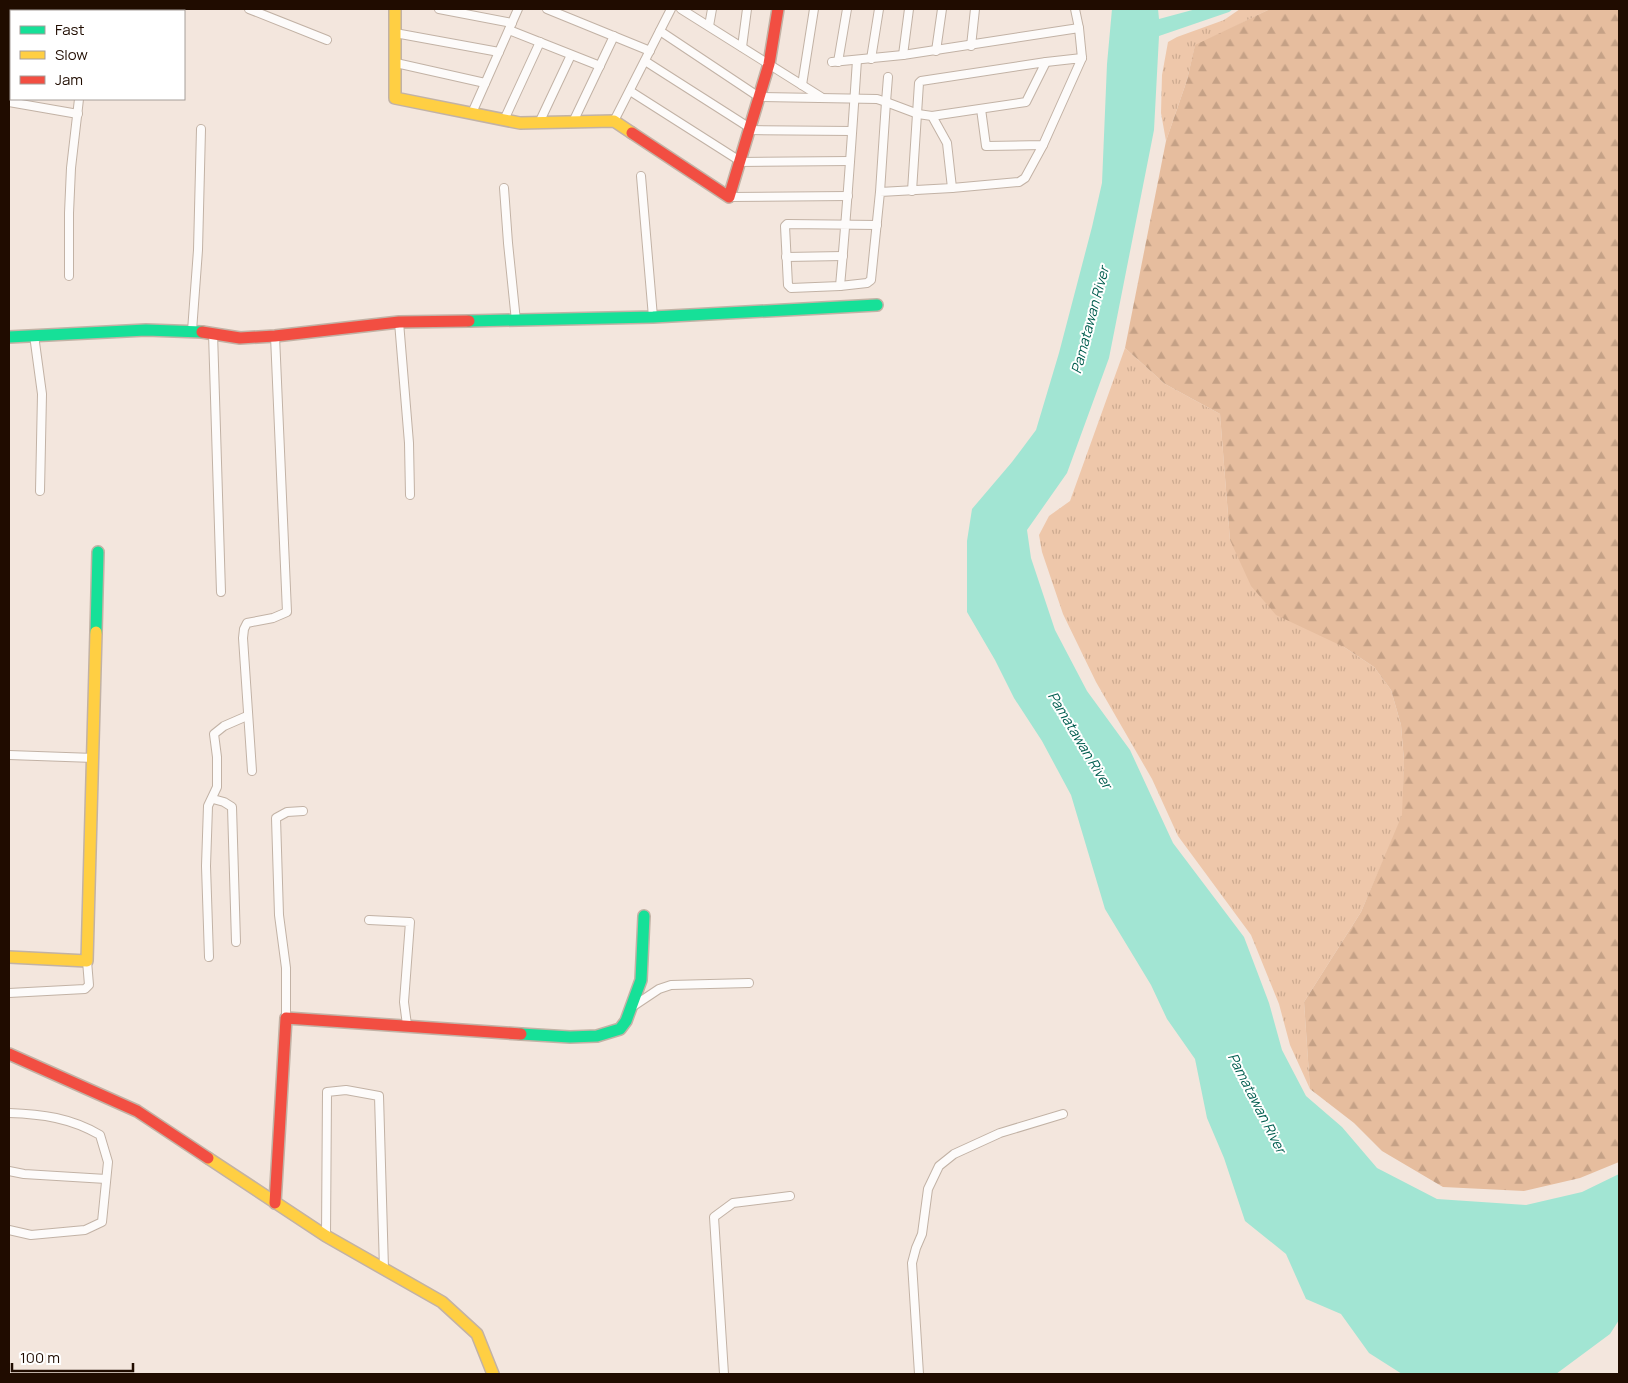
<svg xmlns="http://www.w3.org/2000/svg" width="1628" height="1383" font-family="Manrope,sans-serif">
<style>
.grass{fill:url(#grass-tufts)}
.forest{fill:url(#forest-firs)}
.water{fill:#a2e5d3}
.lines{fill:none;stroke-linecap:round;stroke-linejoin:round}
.street-casing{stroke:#c2b2a5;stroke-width:10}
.fast-casing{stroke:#c2b2a5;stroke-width:14}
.slow-casing{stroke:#c2b2a5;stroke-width:14}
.jam-casing{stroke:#c2b2a5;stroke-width:14}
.street{stroke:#fdfbfa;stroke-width:8}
.fast{stroke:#16e098;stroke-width:11}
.slow{stroke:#ffcf43;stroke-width:11}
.jam{stroke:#f24e42;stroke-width:11}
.labels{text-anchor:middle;stroke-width:4;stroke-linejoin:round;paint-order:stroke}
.water-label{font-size:14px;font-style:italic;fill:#005d4f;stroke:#fff}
</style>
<defs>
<pattern id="grass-tufts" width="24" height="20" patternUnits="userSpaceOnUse" patternTransform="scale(1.25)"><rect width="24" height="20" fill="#eec7aa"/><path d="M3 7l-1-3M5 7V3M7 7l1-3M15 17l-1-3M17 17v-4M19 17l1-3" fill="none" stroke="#ccaa90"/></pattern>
<pattern id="forest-firs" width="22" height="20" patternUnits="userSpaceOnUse" patternTransform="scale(1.25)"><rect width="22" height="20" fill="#e6bd9e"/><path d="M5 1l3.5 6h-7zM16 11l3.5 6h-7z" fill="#c5a186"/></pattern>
</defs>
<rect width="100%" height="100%" fill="#f3e6dd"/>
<!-- grass -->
<g class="grass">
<polygon points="1240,9 1270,9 1195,46 1187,80 1166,141 1161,113 1162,75 1168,42 1177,37 1224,20"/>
<polygon points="1125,348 1165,384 1220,414 1230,540 1344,647 1374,667 1391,690 1401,725 1404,761 1403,815 1361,912 1304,1002 1310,1089 1290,1045 1279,1004 1251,935 1178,836 1152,779 1096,682 1063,614 1042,552 1039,535 1049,516 1070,501"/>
</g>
<!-- forest -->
<polygon class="forest" points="1270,9 1619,9 1619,1162 1580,1178 1524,1191 1443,1187 1382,1151 1354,1123 1310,1089 1304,1002 1361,912 1402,815 1404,761 1401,725 1391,690 1374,667 1344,647 1276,615 1251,586 1230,540 1220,414 1165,384 1125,348 1166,141 1187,80 1195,45"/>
<!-- water -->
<polygon class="water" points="1112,9 1158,9 1159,19 1196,9 1233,9 1229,12 1159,36 1154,130 1109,358 1067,473 1027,530 1031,558 1055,630 1087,691 1130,750 1173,843 1244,937 1269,1003 1282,1050 1306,1096 1342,1127 1377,1168 1437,1199 1526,1205 1582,1192 1619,1174 1619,1320 1610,1334 1556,1374 1402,1374 1369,1353 1341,1314 1306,1299 1286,1254 1245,1221 1224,1158 1207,1118 1195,1059 1167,1019 1151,985 1105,909 1071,795 1042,741 1014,698 995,660 967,612 967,541 972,509 1012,462 1036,430 1059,353 1092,227 1102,183 1107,64"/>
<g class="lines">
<!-- street casing -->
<g class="street-casing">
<g id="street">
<polyline points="249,9 327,40"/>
<polyline points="439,9 512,23"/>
<polyline points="547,9 650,51"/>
<polyline points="681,9 821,97"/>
<polyline points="1075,9 1079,28"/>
<polyline points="88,11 88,9"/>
<polyline points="9,16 11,16"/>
<polyline points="709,26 712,9"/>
<polyline points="509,30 600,66"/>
<polyline points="660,31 759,97 877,99 886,102 888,77"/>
<polyline points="395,33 499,52"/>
<polyline points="971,46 975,9"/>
<polyline points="742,47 747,9"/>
<polyline points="936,51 942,9"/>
<polyline points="903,55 909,9"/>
<polyline points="871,59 879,9"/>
<path d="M 857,60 C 852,136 847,211 840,286 L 791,288 L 788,285 L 785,226 L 787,224 L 877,225"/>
<polyline points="645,61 750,128"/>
<polyline points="832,62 903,55 1079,28 1082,58"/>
<polyline points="838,62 847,9"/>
<polyline points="396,63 485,83"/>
<polyline points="802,85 814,9"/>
<polyline points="630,91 740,161"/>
<polyline points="9,102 78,114"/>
<polyline points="981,109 986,146 1043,145 1082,58 1046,62"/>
<polyline points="472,113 518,9"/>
<polyline points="504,120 540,42"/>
<polyline points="614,121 671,9"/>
<polyline points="573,122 614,36"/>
<polyline points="539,123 571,55"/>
<polyline points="749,130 852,131"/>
<polyline points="739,162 850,161"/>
<polyline points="641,176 653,317"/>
<polyline points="504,188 508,243 516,321"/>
<polyline points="952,188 1019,182 1025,178 1043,145"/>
<polyline points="912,191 919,83 921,81 1046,62 1026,102 932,116"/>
<polyline points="729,197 848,196"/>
<polyline points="786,257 843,256"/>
<polyline points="69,276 69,213 71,168 79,99"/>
<polyline points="840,286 867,283 871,280 880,192 886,102 918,114 932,116 947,143 952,188 880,192"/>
<polyline points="399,322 409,443 410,495"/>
<polyline points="192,331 198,250 201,129"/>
<polyline points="213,333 221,592"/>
<polyline points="34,335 42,394 40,491"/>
<polyline points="9,755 94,758"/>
<polyline points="252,771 243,638 244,629 247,623 273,618 287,612 275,336"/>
<polyline points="213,799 224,802 232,807 236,942"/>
<polyline points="369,920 410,922 404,1002 407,1025"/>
<polyline points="209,957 206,866 208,806 217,787 217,757 214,734 224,726 247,716"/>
<polyline points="9,993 85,989 89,985 87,961"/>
<polyline points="632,1007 659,989 671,985 749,983"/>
<polyline points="286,1018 286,968 279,915 276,818 287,812 303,811"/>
<path d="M 9,1113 C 42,1114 71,1118 100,1135 L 108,1162 L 102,1222 L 85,1230 L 31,1235 L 9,1230"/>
<polyline points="9,1171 24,1174 106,1179"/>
<polyline points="326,1236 327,1092 346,1090 379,1096 384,1269"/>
<polyline points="724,1374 714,1217 733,1203 790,1196"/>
<polyline points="919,1374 912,1263 916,1248 922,1234 928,1189 939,1166 954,1154 1000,1133 1063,1114"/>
</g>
</g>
<!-- fast casing -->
<g class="fast-casing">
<g id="fast">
<polyline points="469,321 653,317 877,305"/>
<polyline points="9,337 146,330 202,332"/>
<polyline points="96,632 98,552"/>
<polyline points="521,1034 570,1037 597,1036 620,1029 626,1021 641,980 644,916"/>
</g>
</g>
<!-- slow casing -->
<g class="slow-casing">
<g id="slow">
<polyline points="395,9 395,98 520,123 614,121 632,133"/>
<polyline points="9,957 87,961 96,632"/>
<polyline points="208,1158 326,1236 442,1302 477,1334 493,1374"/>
</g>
</g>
<!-- jam casing -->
<g class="jam-casing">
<g id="jam">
<polyline points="632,133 729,197 769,64 778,9"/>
<polyline points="202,332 240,338 275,336 399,322 469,321"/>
<polyline points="9,1054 137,1111 208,1158"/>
<polyline points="275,1203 286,1018 521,1034"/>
</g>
</g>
<!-- street -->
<use href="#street" class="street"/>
<!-- fast -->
<use href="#fast" class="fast"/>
<!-- slow -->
<use href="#slow" class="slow"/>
<!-- jam -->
<use href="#jam" class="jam"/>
</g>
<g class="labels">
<!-- water labels -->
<g class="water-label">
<text transform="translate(1090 320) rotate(-75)" y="5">Pamatawan River</text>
<text transform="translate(1080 740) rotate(59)" y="5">Pamatawan River</text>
<text transform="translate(1257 1103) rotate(63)" y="5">Pamatawan River</text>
</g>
</g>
<!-- border -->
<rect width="1628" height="1383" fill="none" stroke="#200c00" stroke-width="20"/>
<!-- legend -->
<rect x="10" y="10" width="175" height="90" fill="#ffffff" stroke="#a69e99"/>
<rect x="20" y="26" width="25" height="8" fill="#16e098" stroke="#a69e99"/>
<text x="55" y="35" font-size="15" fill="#200c00">Fast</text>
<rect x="20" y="51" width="25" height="8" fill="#ffcf43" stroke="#a69e99"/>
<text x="55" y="60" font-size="15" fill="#200c00">Slow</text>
<rect x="20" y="76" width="25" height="8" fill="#f24e42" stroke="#a69e99"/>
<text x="55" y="85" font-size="15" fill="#200c00">Jam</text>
<!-- scale -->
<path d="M12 1363v8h121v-8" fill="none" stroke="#200c00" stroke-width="2.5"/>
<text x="20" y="1363" font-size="15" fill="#200c00" stroke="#ffffff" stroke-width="4" paint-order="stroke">100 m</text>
</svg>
